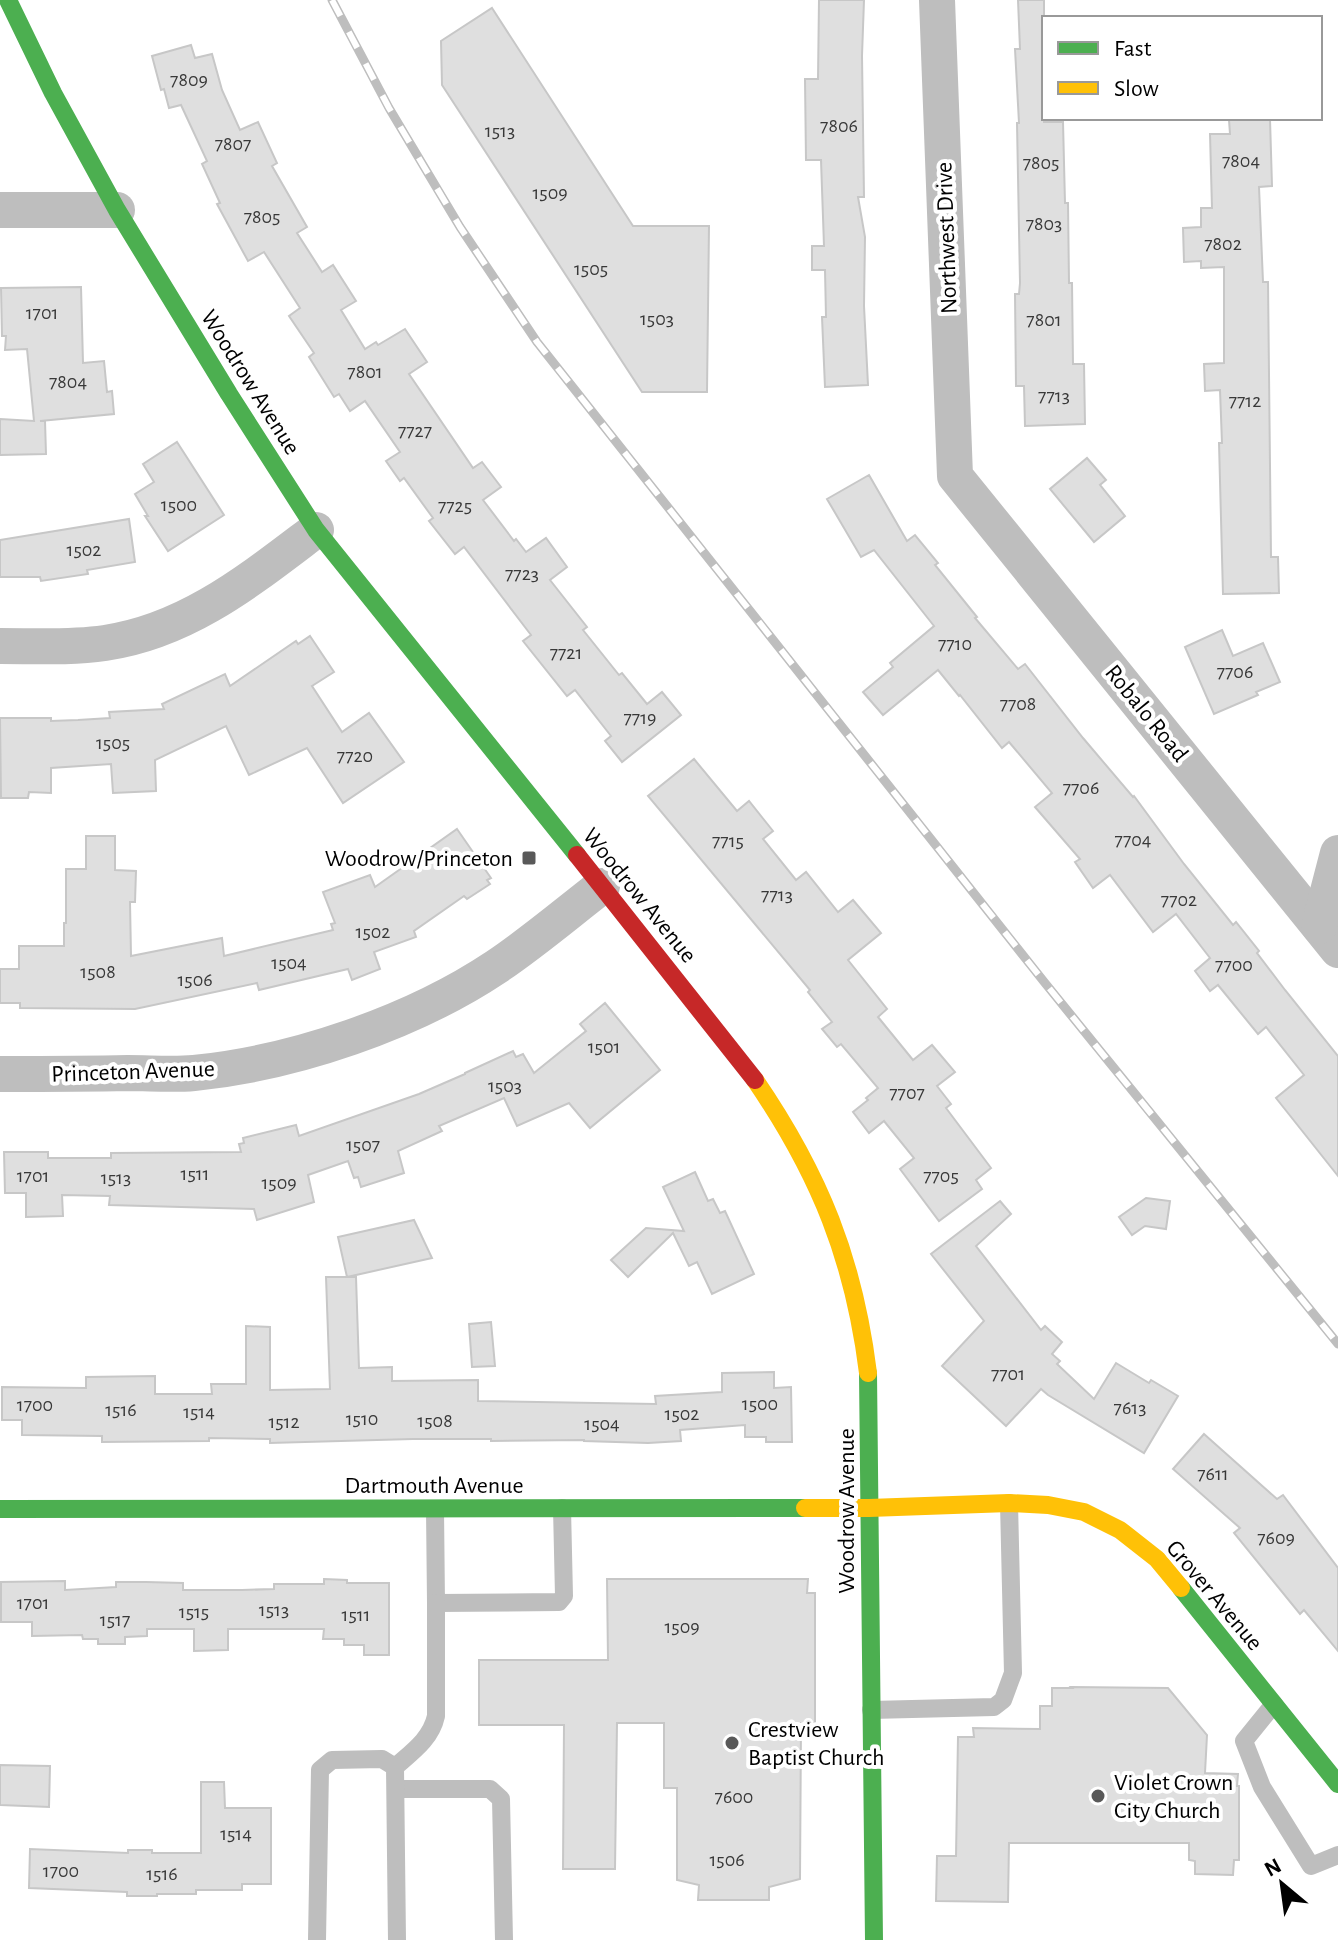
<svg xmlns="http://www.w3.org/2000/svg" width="1338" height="1940" font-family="'Alegreya Sans',sans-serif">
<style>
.building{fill:#dfdfdf;stroke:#c7c7c7;stroke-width:2}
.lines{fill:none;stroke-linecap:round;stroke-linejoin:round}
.lane{stroke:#bebebe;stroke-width:18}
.street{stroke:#bebebe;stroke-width:36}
.fast{stroke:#4caf50;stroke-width:18}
.slow{stroke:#ffc107;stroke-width:18}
.jam{stroke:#c62828;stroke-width:18}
.rail-casing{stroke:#bebebe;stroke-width:9}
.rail{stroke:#fff;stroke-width:6;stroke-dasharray:18;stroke-linecap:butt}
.poi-dot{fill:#595959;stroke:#fff;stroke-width:3}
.labels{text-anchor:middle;stroke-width:8;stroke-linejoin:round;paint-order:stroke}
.number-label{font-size:20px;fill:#383838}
.street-label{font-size:24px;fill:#000;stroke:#fff}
.poi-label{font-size:24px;fill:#000;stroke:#fff;text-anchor:start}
</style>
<rect width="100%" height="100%" fill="#fff"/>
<!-- building -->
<g class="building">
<polygon points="819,0 864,0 862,56 864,197 858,197 865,237 864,306 868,385 825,387 822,317 826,317 825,270 812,270 812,246 824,246 821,160 806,160 805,79 818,79"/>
<polygon points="1018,0 1044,0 1044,122 1063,122 1065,203 1068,203 1069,283 1072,283 1073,364 1084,364 1085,424 1025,426 1024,386 1016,386 1015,294 1019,294 1020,283 1017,123 1019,123 1015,49 1020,49"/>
<polygon points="492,8 633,226 709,226 707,392 642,392 442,85 441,41"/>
<polygon points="191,45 195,58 212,54 222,90 240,130 258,122 277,163 272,166 307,227 297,233 322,272 333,265 356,301 341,310 365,349 376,342 378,345 405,329 427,362 409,374 473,468 482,462 501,487 483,500 514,541 516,539 526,552 546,538 567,567 550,580 587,627 583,630 619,675 622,673 647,704 662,692 681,715 622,762 605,741 611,736 575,690 567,696 523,641 531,635 464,547 455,554 429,521 433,518 404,478 400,481 386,461 400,452 365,401 350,411 339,394 334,397 309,357 314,353 289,316 300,308 264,252 248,261 217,204 220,203 202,164 207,161 181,105 169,108 164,89 161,90 152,56"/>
<polygon points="1270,119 1272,186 1259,187 1263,282 1268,282 1271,557 1278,557 1279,593 1223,594 1219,443 1222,443 1220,390 1205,391 1204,364 1224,363 1224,267 1201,268 1201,261 1184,262 1183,228 1201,227 1201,208 1212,208 1210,134 1230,134 1229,120"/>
<polygon points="81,287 83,363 104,361 107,392 112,391 114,414 40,421 45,421 46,454 0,455 0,419 34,421 27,349 5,350 6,336 2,336 1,288"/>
<polygon points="177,442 224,515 168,551 145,516 148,516 135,494 154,482 143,464"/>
<polygon points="1087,458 1106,480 1100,485 1125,516 1094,542 1050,489"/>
<polygon points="869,475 907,541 915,535 938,563 935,565 977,617 975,618 1018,669 1025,664 1083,738 1133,797 1134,796 1184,864 1233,925 1236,922 1259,951 1257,953 1285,990 1338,1056 1338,1176 1276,1098 1304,1075 1266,1027 1258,1034 1218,985 1210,991 1195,971 1210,958 1176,914 1153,932 1110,875 1093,888 1075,862 1080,859 1035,807 1052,793 1009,742 1002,748 960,695 959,696 938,670 883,715 863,692 893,667 890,663 934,626 874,550 861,557 827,499"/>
<polygon points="129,519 135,562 87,570 88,574 41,581 40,577 0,577 0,540"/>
<polygon points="1222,630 1233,656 1263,643 1280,682 1256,692 1258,695 1214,714 1185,647"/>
<polygon points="310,636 334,672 312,686 342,732 369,713 404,762 343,803 307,748 249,775 226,726 155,760 156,791 113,793 111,764 51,768 51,793 29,792 28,798 1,798 0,718 51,718 51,721 78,720 110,718 109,712 164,709 162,704 225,674 230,686 296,641 298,644"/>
<polygon points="694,759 737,811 749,801 773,831 763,839 796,880 806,872 838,912 853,900 881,933 848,960 887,1009 878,1017 913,1060 932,1045 955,1072 937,1086 951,1104 946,1108 991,1168 976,1180 982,1189 939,1221 900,1169 914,1158 884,1121 869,1133 853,1112 868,1100 866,1098 878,1088 841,1044 837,1047 822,1029 832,1022 808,992 810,990 648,796"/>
<polygon points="457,829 491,878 487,880 490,884 467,899 464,896 414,931 416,937 374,952 380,969 352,980 348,969 259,990 257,983 135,1009 20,1008 20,1003 0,1003 0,969 19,969 19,946 64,946 64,923 66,923 66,869 86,869 86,836 115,836 115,870 136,871 135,902 130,902 131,956 222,938 224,956 333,930 331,924 335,923 323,892 370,875 375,887"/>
<polygon points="605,1003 660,1070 590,1128 569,1103 517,1126 504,1098 439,1126 442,1131 398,1151 404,1173 361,1187 358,1177 354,1178 348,1161 308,1175 314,1202 257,1220 254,1209 109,1205 110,1196 62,1195 63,1216 26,1217 26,1193 5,1193 4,1152 48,1152 48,1158 111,1158 111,1153 241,1152 239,1144 244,1143 243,1138 296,1125 299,1136 419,1094 465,1074 465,1073 513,1051 516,1057 523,1054 534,1073 586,1031 580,1024"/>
<polygon points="695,1172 708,1201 713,1199 720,1213 725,1211 754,1274 712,1294 697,1262 689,1266 673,1233 628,1277 611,1260 646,1228 684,1231 663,1187"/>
<polygon points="1146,1198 1170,1201 1166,1229 1145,1226 1132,1235 1119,1217"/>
<polygon points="1000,1201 1011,1214 976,1246 1041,1330 1045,1326 1062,1342 1052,1354 1060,1361 1057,1364 1094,1399 1116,1363 1149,1383 1151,1380 1178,1396 1144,1453 1048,1395 1041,1389 1006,1426 942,1366 984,1321 931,1254"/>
<polygon points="414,1220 432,1258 347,1277 338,1237"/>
<polygon points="326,1277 356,1277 359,1368 392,1367 392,1381 478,1380 478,1401 656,1404 655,1396 722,1392 722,1373 774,1372 774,1388 791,1387 792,1442 766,1442 766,1437 745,1437 745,1425 680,1430 681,1441 648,1443 584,1441 584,1440 491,1441 491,1439 413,1439 270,1443 270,1439 209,1438 209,1441 102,1442 102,1436 22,1435 22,1420 2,1420 2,1387 86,1388 86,1377 155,1376 155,1394 212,1394 211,1384 246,1384 246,1326 270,1327 270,1390 330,1389"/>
<polygon points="491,1322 495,1366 472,1367 469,1324"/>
<polygon points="1204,1434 1277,1499 1283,1495 1338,1568 1338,1651 1304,1610 1300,1614 1234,1533 1240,1528 1173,1469"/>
<polygon points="324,1579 347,1580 347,1583 389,1583 389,1655 364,1655 364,1645 344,1645 344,1639 323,1639 324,1629 228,1629 228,1650 194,1651 194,1629 147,1629 147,1636 125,1637 125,1644 98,1644 98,1639 83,1639 82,1635 32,1636 32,1622 1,1622 1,1582 65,1581 65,1590 116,1587 116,1582 146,1582 183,1583 183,1590 242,1590 274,1589 274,1584 324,1584"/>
<polygon points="607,1579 808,1579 807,1593 815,1593 815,1723 801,1723 800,1879 769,1887 769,1900 698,1900 699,1885 677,1880 677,1788 664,1788 664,1723 617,1723 615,1869 563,1869 564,1725 479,1725 479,1660 608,1660"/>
<polygon points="1071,1687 1168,1688 1207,1735 1205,1773 1238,1774 1237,1786 1239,1786 1239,1860 1234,1860 1233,1875 1195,1874 1195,1861 1189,1860 1189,1843 1009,1843 1008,1902 936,1901 937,1856 956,1856 958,1737 974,1737 973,1728 1040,1729 1040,1706 1052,1706 1052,1688 1072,1688"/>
<polygon points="0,1765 50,1766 49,1807 0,1805"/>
<polygon points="201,1782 224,1782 225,1808 271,1808 271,1884 242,1884 242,1890 196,1890 196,1894 157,1894 157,1896 127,1896 127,1892 29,1888 30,1849 128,1853 128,1850 152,1850 152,1853 201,1853"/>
</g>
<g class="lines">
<!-- lane -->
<g class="lane">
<polyline points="435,1509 436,1603 559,1602 564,1596 562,1508"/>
<polyline points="1274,1704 1244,1741 1262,1787 1311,1866 1338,1855"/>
<polyline points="871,1710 994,1707 1003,1700 1013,1673 1009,1503"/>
<path d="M 395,1767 C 412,1752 431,1739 436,1716 L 436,1603"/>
<polyline points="396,1789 490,1789 501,1799 504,1940"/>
<polyline points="317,1940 320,1770 332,1760 382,1759 395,1767 397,1940"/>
</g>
<!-- street -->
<g class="street">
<polyline points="937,0 955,476 1338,950"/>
<polyline points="0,210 117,210"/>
<path d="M 0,646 C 35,646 71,648 105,643 C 188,631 251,579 316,530"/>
<polyline points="1319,926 1338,853"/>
<path d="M 0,1074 C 43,1074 85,1074 128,1073 C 150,1073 172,1075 194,1073 C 294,1063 412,1023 496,967 C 532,943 567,913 602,886"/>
</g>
<!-- fast -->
<g class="fast">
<polyline points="8,0 53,93 117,210 229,394 316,530 577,855"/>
<polyline points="868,1373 874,1940"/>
<polyline points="0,1509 805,1508"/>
<polyline points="1181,1588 1338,1784"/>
</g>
<!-- slow -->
<g class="slow">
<path d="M 755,1080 C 820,1175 854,1260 868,1373"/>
<polyline points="805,1508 869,1508 1009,1503 1048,1505 1084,1512 1120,1530 1157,1559 1181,1588"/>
</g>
<!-- jam -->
<polyline class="jam" points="577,855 755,1080"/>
<!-- rail casing -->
<g class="rail-casing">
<polyline id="rail" points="332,0 389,108 460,227 537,342 1045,983 1338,1344"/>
</g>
<!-- rail -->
<use href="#rail" class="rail"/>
</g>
<!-- markers -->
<g class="poi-dot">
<rect x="521" y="850" width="16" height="16" rx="4"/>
<circle cx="732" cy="1743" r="8"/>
<circle cx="1098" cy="1796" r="8"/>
</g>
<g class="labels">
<!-- number labels -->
<g class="number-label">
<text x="189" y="86">7809</text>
<text x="839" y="132">7806</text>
<text x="500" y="137">1513</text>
<text x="233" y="150">7807</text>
<text x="1241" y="167">7804</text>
<text x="1041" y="169">7805</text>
<text x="550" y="199">1509</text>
<text x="262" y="223">7805</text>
<text x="1044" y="230">7803</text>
<text x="1223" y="250">7802</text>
<text x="591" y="275">1505</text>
<text x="42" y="319">1701</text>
<text x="657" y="325">1503</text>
<text x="1044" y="326">7801</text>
<text x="365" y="378">7801</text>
<text x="68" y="388">7804</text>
<text x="1054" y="402">7713</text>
<text x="1245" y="407">7712</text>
<text x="415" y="437">7727</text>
<text x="179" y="511">1500</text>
<text x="455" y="512">7725</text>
<text x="84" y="556">1502</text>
<text x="522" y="580">7723</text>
<text x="955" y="650">7710</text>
<text x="566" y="659">7721</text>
<text x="1235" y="678">7706</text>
<text x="1018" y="710">7708</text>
<text x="640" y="724">7719</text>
<text x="113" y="749">1505</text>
<text x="355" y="762">7720</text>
<text x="1081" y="794">7706</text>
<text x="1133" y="846">7704</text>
<text x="728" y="847">7715</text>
<text x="777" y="901">7713</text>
<text x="1179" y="906">7702</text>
<text x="373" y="938">1502</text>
<text x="289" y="969">1504</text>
<text x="1234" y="971">7700</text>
<text x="98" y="978">1508</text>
<text x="195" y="986">1506</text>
<text x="604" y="1053">1501</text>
<text x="505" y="1092">1503</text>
<text x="907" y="1099">7707</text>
<text x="363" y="1151">1507</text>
<text x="195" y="1180">1511</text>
<text x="33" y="1182">1701</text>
<text x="941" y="1182">7705</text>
<text x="116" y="1184">1513</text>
<text x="279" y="1189">1509</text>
<text x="1008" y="1380">7701</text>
<text x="760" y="1410">1500</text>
<text x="35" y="1411">1700</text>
<text x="1130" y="1414">7613</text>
<text x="121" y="1416">1516</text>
<text x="199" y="1418">1514</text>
<text x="682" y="1420">1502</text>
<text x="362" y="1425">1510</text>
<text x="435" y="1427">1508</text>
<text x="284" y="1428">1512</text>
<text x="602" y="1430">1504</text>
<text x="1213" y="1480">7611</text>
<text x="1276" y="1544">7609</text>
<text x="33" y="1609">1701</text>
<text x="274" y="1616">1513</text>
<text x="194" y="1618">1515</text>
<text x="356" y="1621">1511</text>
<text x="115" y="1626">1517</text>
<text x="682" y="1633">1509</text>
<text x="734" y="1803">7600</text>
<text x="236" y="1840">1514</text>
<text x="727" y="1866">1506</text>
<text x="61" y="1877">1700</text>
<text x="162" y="1880">1516</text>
</g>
<!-- street labels -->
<g class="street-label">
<text transform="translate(946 238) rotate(-92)" y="8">Northwest Drive</text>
<text transform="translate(251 382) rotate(58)" y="8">Woodrow Avenue</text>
<text transform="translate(1147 713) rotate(51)" y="8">Robalo Road</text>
<text transform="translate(640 895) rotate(51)" y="8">Woodrow Avenue</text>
<text transform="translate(133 1071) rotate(-2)" y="8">Princeton Avenue</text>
<text x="434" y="1493">Dartmouth Avenue</text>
<text transform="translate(846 1511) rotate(-90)" y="8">Woodrow Avenue</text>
<text transform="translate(1215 1595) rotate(50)" y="8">Grover Avenue</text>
</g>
<!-- poi labels -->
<g class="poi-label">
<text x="513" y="866" text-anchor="end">Woodrow/Princeton</text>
<text x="748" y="1737">Crestview<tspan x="748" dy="28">Baptist Church</tspan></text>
<text x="1114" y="1790">Violet Crown<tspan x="1114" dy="28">City Church</tspan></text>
</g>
</g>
<!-- legend -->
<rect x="1042" y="16" width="280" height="104" fill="#ffffff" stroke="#999999" stroke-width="2"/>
<rect x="1058" y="42" width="40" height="12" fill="#4caf50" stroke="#999999" stroke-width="2"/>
<text x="1114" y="56" font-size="24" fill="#000000">Fast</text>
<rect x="1058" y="82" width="40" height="12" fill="#ffc107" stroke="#999999" stroke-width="2"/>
<text x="1114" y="96" font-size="24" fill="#000000">Slow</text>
<!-- north arrow -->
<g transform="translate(1282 1884) rotate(331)" stroke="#ffffff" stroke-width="6" paint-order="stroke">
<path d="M0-6L14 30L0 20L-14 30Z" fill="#000000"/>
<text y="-12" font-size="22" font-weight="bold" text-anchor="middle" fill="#000000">N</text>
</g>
</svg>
